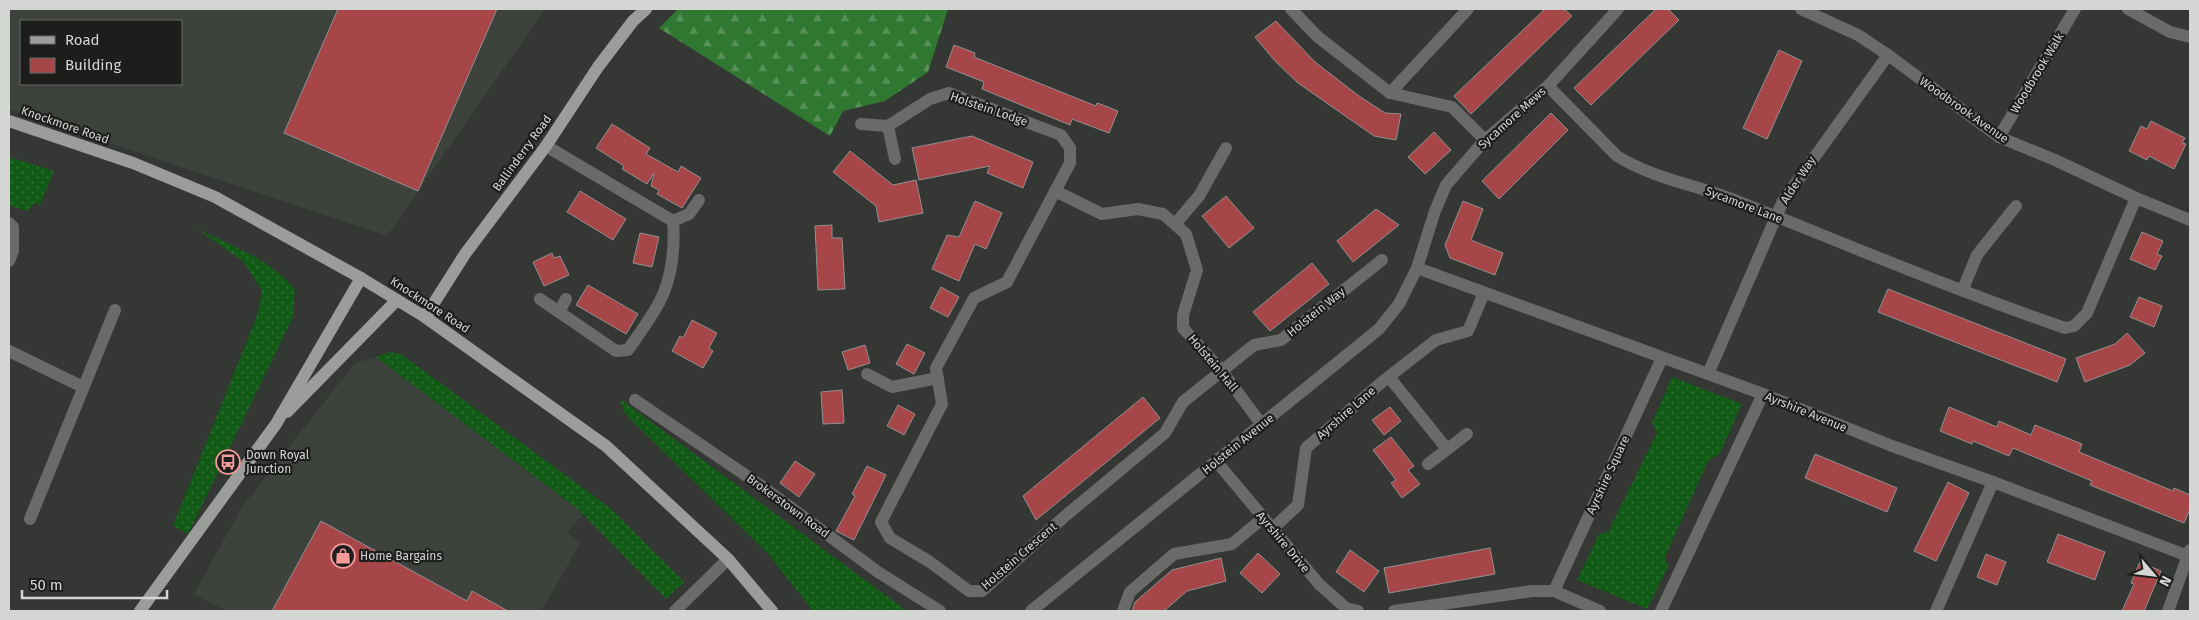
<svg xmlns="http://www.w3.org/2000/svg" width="2199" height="620" font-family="'Fira Sans',sans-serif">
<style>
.built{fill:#3d433c;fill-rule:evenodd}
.grass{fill:url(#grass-dots)}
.forest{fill:url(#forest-firs)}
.building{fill:#a64648;stroke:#949090}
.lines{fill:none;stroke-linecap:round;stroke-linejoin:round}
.minor{stroke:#696a69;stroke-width:12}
.major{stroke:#9b9d9a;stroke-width:12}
.labels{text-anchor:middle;stroke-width:4.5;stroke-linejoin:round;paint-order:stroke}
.street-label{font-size:12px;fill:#d4d6d4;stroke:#1d1e1c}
.poi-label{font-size:12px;fill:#d4d6d4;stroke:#1d1e1c;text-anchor:start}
</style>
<defs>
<pattern id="grass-dots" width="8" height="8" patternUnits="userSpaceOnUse" patternTransform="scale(1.25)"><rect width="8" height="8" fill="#125b17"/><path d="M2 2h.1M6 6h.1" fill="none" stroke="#347238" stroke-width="1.8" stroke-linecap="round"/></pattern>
<pattern id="forest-firs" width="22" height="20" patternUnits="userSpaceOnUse" patternTransform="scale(1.25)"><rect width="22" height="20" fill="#307831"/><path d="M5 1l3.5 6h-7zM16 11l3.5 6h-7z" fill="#579158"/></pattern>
</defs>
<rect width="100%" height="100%" fill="#343734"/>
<!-- built -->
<g class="built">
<path d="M 9,9 L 545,9 L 387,236 L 9,109 ZM 21,21 L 181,21 L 181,84 L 21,84 Z"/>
<polygon points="376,357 579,510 582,516 566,533 581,542 541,611 226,611 194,594 242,507 355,363"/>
</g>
<!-- grass -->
<g class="grass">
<polygon points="9,157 54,171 40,205 35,203 27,211 9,205"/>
<path d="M 197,229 C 231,245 269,259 295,289 L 293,317 L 188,534 L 173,526 L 257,316 L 262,291 L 243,261 Z"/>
<polygon points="389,352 401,354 610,508 684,582 666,599 579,510 376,357"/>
<polygon points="1672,377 1742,404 1720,453 1708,461 1665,557 1668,567 1647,609 1577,580 1599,534 1608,532 1657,433 1652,423"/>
<polygon points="620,399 907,611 813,611 768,554 625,414"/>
</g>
<!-- forest -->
<polygon class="forest" points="678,9 948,9 928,72 885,101 843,111 830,136 659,28"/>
<!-- building -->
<g class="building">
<polygon points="338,9 497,9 418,191 284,133"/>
<polygon points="1545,9 1564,9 1572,16 1471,114 1454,96"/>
<polygon points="1656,9 1668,9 1679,20 1591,105 1574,88"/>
<polygon points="1276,21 1315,62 1359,96 1385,113 1401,114 1396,140 1374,136 1298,83 1275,61 1255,37"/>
<polygon points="954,45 975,53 974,57 1096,106 1097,103 1100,104 1118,111 1109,133 1072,119 1070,125 982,89 984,82 946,67"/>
<polygon points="1779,50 1802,61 1767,139 1743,128"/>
<polygon points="1551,113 1568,130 1499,199 1482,181"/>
<polygon points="2151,121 2185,138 2182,143 2186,144 2174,169 2149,156 2147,160 2129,151 2141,126 2147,129"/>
<polygon points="612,124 650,148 646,154 678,172 681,166 701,178 682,208 657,194 659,190 651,186 654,173 647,184 622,169 624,166 596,148"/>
<polygon points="1434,132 1451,150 1425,174 1408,157"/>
<polygon points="972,136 1033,162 1023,188 987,173 990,166 919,180 912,148"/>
<polygon points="850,151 893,185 916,180 923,213 879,222 876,206 833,172"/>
<polygon points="580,191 626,219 613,240 567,212"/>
<polygon points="1226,196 1254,228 1229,248 1202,216"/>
<polygon points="975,201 1002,213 986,249 975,244 959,281 932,269 947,235 959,237"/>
<polygon points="1463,201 1483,209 1471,240 1503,253 1495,275 1450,258 1445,245"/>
<polygon points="1376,209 1399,225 1353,262 1337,241"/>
<polygon points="832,225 832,238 842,238 845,289 818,290 815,226"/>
<polygon points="2142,232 2163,241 2157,254 2162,256 2155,270 2130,259"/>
<polygon points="640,233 659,237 652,267 633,263"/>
<polygon points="552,253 554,258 560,256 569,275 544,286 533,262"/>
<polygon points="1312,263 1329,284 1270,331 1253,312"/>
<polygon points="588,285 638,314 626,334 576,305"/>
<polygon points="941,287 959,297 948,317 930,308"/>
<polygon points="1888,289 2066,359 2057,382 1878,312"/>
<polygon points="2139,297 2162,306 2154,327 2130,317"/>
<polygon points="692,320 717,333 709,348 713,351 703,368 672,351 680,336 683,338"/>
<polygon points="2127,333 2145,353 2130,365 2085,382 2076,358 2115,344"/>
<polygon points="907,344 925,353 914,374 896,364"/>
<polygon points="865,345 870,363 848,370 842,352"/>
<polygon points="842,390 844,423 823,424 821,392"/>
<polygon points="1143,397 1160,418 1036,520 1023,496"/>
<polygon points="898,405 915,414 904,435 887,426"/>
<polygon points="1390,407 1401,421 1384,435 1372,420"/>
<polygon points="1949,407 1997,427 1999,421 2031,435 2035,425 2082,444 2079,452 2173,491 2174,488 2190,495 2190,509 2184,523 2090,485 2092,481 2013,448 2009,456 1973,441 1972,444 1940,431"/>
<polygon points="1391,437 1414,466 1408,470 1420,484 1402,498 1391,483 1396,480 1373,450"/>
<polygon points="1815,454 1897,488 1887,512 1805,478"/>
<polygon points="795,461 815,474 799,497 780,483"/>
<polygon points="867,466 886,475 854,540 836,531 855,496 852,494"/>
<polygon points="1948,482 1969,493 1936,561 1914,551"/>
<polygon points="321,521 467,601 472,591 508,611 272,611"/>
<polygon points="2058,534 2105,552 2095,580 2047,562"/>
<polygon points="1490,548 1495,574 1389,593 1384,568"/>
<polygon points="1350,550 1379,571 1364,592 1336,572"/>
<polygon points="1258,553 1280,574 1262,593 1240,573"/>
<polygon points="1986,554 2006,562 1997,585 1977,577"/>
<polygon points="1221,558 1226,581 1187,591 1164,611 1132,611 1135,602 1172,570"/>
<polygon points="2140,562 2161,571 2144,611 2122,611 2134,584 2131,583"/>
</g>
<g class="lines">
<!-- minor -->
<g class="minor">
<polyline points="1291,9 1318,37 1390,93 1452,107 1485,140"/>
<polyline points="1801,9 1858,35 1888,55 1999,137 2055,160 2136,198 2190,220"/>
<polyline points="2128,9 2170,32 2190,37"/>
<path d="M 1548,86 L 1617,156 C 1654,179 1697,185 1737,201 C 1846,244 1954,290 2065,328 L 2074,326 L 2087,313 L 2136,198"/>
<polyline points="1390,93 1468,9"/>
<polyline points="861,124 888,126 930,99 949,93 1061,135 1070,148 1070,163 1007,282 974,298 936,368 942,404 881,522 890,538 930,562 969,591 982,591 1064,517 1165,433 1183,402 1254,345 1281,340 1382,260"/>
<polyline points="888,126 895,159"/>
<polyline points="1999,137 2075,9"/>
<polyline points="1055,191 1102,214 1138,209 1163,214 1186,234 1197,270 1183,315 1183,328 1222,371 1262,425"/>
<polyline points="673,221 689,214 699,200"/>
<polyline points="9,223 13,227 13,251 9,261"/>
<polyline points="1176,223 1199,196 1226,148"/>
<polyline points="1417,268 1763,394 1892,446 1993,482 2188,556"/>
<polyline points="1963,289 1977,255 2016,206"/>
<path d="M 540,299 L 616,351 L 628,350 C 639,334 651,318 660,301 C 672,278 675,247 673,221 L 546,146"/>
<polyline points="559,312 566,299"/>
<polyline points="9,351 83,387"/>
<polyline points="867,374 892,387 938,378"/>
<polyline points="1708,374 1783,201 1888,55"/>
<polyline points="1389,377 1447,449"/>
<polyline points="635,400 763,487 878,572 940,611"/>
<polyline points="1216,461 1319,584 1346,608 1358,611"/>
<polyline points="1428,464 1467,434"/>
<polyline points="30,519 115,310"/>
<polyline points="1272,529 1298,505 1306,448 1382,382 1436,340 1468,331 1484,293"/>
<polyline points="1554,591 1662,358"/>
<polyline points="675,611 728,559"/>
<polyline points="1031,611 1379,329 1399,304 1417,268 1435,211 1446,185 1485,140 1548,86 1618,9"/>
<polyline points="1123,611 1130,592 1174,554 1232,544 1263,518"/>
<polyline points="1394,611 1532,591 1554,591 1600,611"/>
<polyline points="1661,611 1763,394"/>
<polyline points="1936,611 1993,482"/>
<polyline points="2168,611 2190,550"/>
</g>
<!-- major -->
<g class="major">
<polyline points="9,121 133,163 215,197 361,278 425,317 606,446 728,559 772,611"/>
<polyline points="425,317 465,254 546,146 598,67 633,21 646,9"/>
<polyline points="287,412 397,300"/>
<polyline points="140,611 276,424 361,278"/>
</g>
</g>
<!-- icons -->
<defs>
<g id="bus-ring" transform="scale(1.25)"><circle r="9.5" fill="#1d1e1c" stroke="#f59b99" stroke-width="1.5"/><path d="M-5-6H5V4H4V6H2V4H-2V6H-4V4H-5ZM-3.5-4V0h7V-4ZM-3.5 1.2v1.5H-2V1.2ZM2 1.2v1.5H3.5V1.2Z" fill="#f59b99"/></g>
<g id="shop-ring" transform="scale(1.25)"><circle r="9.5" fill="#1d1e1c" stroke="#f59b99" stroke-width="1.5"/><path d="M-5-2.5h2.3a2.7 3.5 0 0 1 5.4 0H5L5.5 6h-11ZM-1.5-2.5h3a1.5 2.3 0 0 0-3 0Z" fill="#f59b99"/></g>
</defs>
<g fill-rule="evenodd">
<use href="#bus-ring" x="228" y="462"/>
<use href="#shop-ring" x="343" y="556"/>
</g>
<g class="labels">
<!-- street labels -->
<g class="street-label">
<text transform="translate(2037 73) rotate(-59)" y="4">Woodbrook Walk</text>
<text transform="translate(989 109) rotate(19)" y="4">Holstein Lodge</text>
<text transform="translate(1964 110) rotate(35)" y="4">Woodbrook Avenue</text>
<text transform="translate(1512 118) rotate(-42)" y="4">Sycamore Mews</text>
<text transform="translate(65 125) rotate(19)" y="4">Knockmore Road</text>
<text transform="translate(522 153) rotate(-54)" y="4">Ballinderry Road</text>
<text transform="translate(1798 180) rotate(-57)" y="4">Alder Way</text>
<text transform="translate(1744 205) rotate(21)" y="4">Sycamore Lane</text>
<text transform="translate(430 305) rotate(33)" y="4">Knockmore Road</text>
<text transform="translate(1316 312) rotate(-39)" y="4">Holstein Way</text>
<text transform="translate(1213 363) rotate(50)" y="4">Holstein Hall</text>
<text transform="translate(1806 412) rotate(22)" y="4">Ayrshire Avenue</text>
<text transform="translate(1346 413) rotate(-41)" y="4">Ayrshire Lane</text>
<text transform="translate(1238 444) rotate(-39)" y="4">Holstein Avenue</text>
<text transform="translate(1608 475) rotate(-65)" y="4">Ayrshire Square</text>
<text transform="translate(788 506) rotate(36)" y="4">Brokerstown Road</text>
<text transform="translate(1283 542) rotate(50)" y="4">Ayrshire Drive</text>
<text transform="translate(1019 556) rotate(-41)" y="4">Holstein Crescent</text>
</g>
<!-- poi labels -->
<g class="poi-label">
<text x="246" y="459">Down Royal<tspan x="246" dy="14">Junction</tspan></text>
<text x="360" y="560">Home Bargains</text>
</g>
</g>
<!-- border -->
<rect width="2199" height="620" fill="none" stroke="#d4d6d4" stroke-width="20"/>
<!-- legend -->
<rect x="20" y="20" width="162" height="65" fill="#1d1e1c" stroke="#666866"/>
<rect x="30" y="36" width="25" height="8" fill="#9b9d9a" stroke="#666866"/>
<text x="65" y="45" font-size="15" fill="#d4d6d4">Road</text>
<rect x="30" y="58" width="25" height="15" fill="#a64648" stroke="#666866"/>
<text x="65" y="70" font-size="15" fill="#d4d6d4">Building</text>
<!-- north arrow -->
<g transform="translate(2154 575) rotate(118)" stroke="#1d1e1c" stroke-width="4" paint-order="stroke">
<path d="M0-4L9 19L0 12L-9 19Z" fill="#d4d6d4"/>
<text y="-8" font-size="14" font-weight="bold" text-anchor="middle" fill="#d4d6d4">N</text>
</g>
<!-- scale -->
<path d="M22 590v8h145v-8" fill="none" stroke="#d4d6d4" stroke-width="2.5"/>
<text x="30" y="590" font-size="15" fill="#d4d6d4" stroke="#1d1e1c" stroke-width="4" paint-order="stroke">50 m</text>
</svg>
